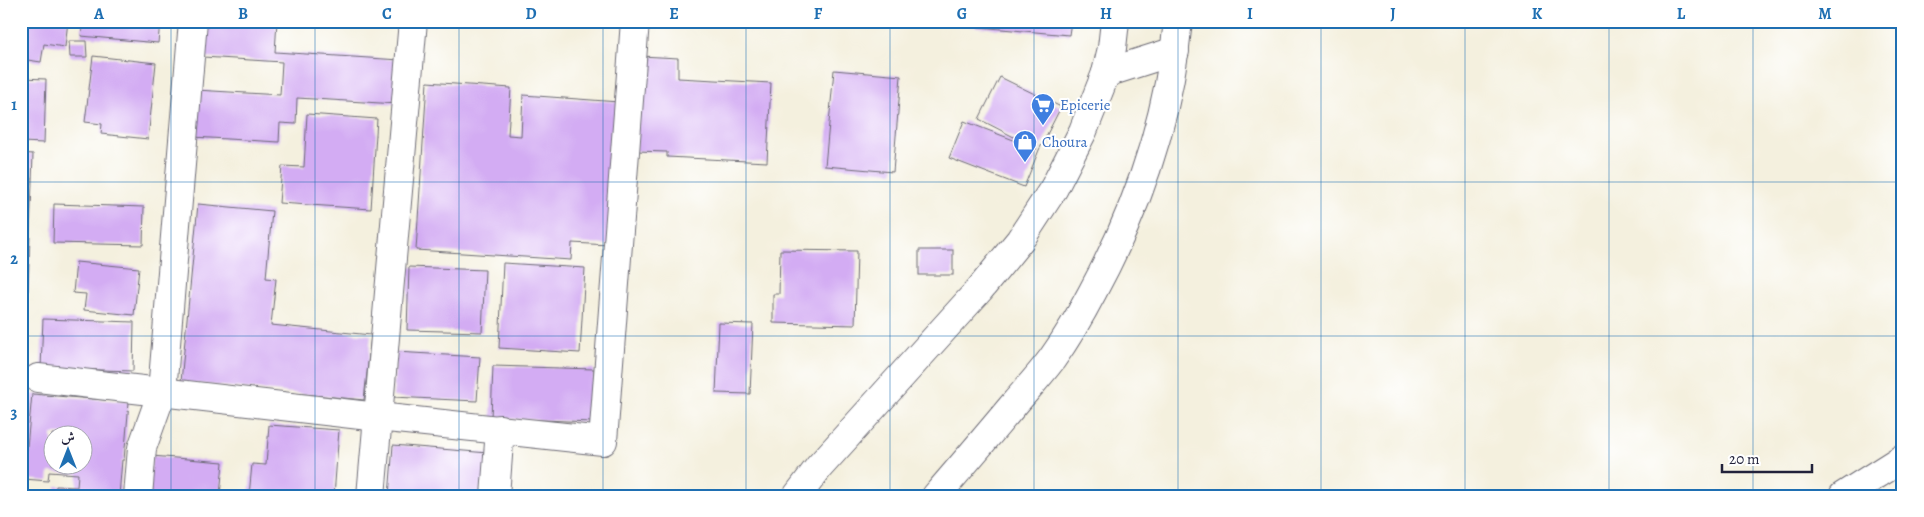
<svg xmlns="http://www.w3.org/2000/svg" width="1924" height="517" font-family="Alegreya,Amiri,serif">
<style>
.building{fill:#d3acf3;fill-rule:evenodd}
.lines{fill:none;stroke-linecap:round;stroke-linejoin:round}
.minor-casing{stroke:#6c6a74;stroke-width:30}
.major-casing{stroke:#6c6a74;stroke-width:30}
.highway-casing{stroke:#6c6a74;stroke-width:30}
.minor{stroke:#fff;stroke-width:28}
.major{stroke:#fff;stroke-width:28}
.highway{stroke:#fff;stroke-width:28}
.grid{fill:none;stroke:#1f6fb2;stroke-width:1;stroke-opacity:0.55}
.labels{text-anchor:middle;stroke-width:4;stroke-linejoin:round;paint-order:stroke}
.shop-label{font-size:15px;fill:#366cbe;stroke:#fff;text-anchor:start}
.neatline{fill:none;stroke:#1f6fb2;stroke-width:2}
.grid-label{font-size:16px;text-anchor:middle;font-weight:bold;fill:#1f6fb2}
</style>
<rect width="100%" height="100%" fill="#fff"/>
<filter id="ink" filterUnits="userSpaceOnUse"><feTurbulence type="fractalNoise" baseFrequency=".02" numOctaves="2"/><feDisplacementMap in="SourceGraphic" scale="10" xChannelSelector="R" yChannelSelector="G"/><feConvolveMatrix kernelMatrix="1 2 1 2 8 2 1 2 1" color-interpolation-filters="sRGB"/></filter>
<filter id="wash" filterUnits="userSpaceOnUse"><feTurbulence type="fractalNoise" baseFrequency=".0096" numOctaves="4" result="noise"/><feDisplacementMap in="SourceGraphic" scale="20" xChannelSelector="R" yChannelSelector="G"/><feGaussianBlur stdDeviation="1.12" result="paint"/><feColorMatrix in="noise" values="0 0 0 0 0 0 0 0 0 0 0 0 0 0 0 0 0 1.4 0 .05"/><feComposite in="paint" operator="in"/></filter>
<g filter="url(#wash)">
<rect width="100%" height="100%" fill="#f4f0de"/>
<g id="blocks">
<!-- building -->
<g class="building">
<polygon points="21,21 68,21 65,47 44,44 41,62 21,59"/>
<polygon points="83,21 160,21 158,43 81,36"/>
<polygon points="205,21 277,21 275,52 400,60 397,104 297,98 296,124 280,123 279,142 193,137 196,90 280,95 282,62 203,57"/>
<polygon points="946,21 1071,21 1069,35 945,24"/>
<polygon points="69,41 86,41 87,57 70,57"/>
<polygon points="93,56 156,63 148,139 101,134 102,124 85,122"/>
<polygon points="641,56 678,58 678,78 771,83 767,162 667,157 667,152 636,151"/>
<polygon points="834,70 901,76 893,172 825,166"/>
<polygon points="1000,77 1061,107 1039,150 1024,187 949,158 964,121 1037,149 979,119"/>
<polygon points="21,78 46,79 44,143 21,142"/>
<polygon points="427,82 511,88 508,135 521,136 523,95 619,102 609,245 572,243 571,260 416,250"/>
<polygon points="307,114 377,119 371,209 279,203 282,166 304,167"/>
<polygon points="21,153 33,154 28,291 21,291"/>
<polygon points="54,204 144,207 143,245 53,243"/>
<polygon points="198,204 272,211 266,278 276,279 271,325 371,335 364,400 181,382"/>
<polygon points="780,250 857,251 855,325 773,323 773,294 779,294"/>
<rect x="919" y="250" width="34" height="25"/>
<polygon points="76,262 139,268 134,315 84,310 86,294 73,293"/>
<polygon points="503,263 585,268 580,353 499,348"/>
<polygon points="409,267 485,270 482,332 407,330"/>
<polygon points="43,319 134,322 133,371 41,368"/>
<polygon points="719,323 753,324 750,394 716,393"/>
<polygon points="396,352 480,357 477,401 393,397"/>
<polygon points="493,366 594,369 592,422 491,418"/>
<path d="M 32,394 L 129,402 L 124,460 L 122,460 L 119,496 L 55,496 L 56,486 L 77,487 L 78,474 L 49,472 L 48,481 L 24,479 ZM 52,434 L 82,434 L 82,464 L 52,464 Z"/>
<polygon points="269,425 339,430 334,496 249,496 252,464 266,465"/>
<polygon points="393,445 488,453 485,496 389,496"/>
<polygon points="152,456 223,462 220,496 148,496"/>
</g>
</g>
</g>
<g filter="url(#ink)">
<use href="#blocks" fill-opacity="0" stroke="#6c6a74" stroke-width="1"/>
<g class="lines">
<!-- minor casing -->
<g class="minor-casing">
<g id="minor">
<polyline points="38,378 378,417 603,441 635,21"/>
<polyline points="138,496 142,448 162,392 193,21"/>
<polyline points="371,496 413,21"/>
<polyline points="495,496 500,429"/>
<polyline points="797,496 819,467 980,289 1020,240 1054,188 1083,131 1106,73 1112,48 1115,21"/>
</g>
</g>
<!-- major casing -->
<g class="major-casing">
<g id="major">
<polyline points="1106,73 1175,51"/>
<path d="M 936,496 C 963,465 989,434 1015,403 C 1027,389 1040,375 1052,359 C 1067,338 1081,314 1093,291 C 1138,208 1169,116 1178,21"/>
</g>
</g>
<!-- highway casing -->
<g class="highway-casing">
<polyline id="highway" points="1843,496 1903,458"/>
</g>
<!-- minor -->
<use href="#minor" class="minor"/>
<!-- major -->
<use href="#major" class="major"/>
<!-- highway -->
<use href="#highway" class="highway"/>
</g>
</g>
<!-- grid -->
<path class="grid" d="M 171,21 L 171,496M 315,21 L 315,496M 459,21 L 459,496M 603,21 L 603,496M 746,21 L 746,496M 890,21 L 890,496M 1034,21 L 1034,496M 1178,21 L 1178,496M 1321,21 L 1321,496M 1465,21 L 1465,496M 1609,21 L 1609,496M 1753,21 L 1753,496M 21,182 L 1903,182M 21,336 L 1903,336"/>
<!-- icons -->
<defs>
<g id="supermarket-pin" transform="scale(1.25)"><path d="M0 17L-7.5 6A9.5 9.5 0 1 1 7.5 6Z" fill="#3f7fe0" stroke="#fff"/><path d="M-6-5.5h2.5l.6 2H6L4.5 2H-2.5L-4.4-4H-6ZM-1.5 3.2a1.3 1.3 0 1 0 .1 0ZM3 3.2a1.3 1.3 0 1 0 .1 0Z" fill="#fff"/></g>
<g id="shop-pin" transform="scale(1.25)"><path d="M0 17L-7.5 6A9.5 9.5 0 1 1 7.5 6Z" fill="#3f7fe0" stroke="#fff"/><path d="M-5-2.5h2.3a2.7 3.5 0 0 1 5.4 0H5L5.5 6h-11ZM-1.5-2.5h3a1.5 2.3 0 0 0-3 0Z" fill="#fff"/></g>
</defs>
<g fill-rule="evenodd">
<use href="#supermarket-pin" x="1043" y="105"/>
<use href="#shop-pin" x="1025" y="142"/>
</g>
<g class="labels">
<!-- shop labels -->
<g class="shop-label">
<text x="1060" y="110">Epicerie</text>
<text x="1042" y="147">Choura</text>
</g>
</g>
<!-- margin -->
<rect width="1924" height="517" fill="none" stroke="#fff" stroke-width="55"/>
<!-- north arrow -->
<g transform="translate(68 450)"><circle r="24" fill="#ffffff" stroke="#a7a7b1"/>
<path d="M0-4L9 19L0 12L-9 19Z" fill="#1f6fb2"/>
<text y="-8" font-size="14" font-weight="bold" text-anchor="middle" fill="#22223b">ش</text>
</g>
<!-- scale -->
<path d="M1722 464v8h90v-8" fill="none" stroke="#22223b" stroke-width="2.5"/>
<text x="1729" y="464" font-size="15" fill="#22223b" stroke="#ffffff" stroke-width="4" paint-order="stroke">20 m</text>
<rect x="28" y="28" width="1868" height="462" class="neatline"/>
<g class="grid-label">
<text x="99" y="19">A</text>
<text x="243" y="19">B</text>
<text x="387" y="19">C</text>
<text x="531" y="19">D</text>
<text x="674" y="19">E</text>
<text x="818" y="19">F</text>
<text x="962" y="19">G</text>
<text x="1106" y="19">H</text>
<text x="1250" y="19">I</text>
<text x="1393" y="19">J</text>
<text x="1537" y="19">K</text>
<text x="1681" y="19">L</text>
<text x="1825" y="19">M</text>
<text x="14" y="110">1</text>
<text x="14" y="264">2</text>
<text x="14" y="418">3</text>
</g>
</svg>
